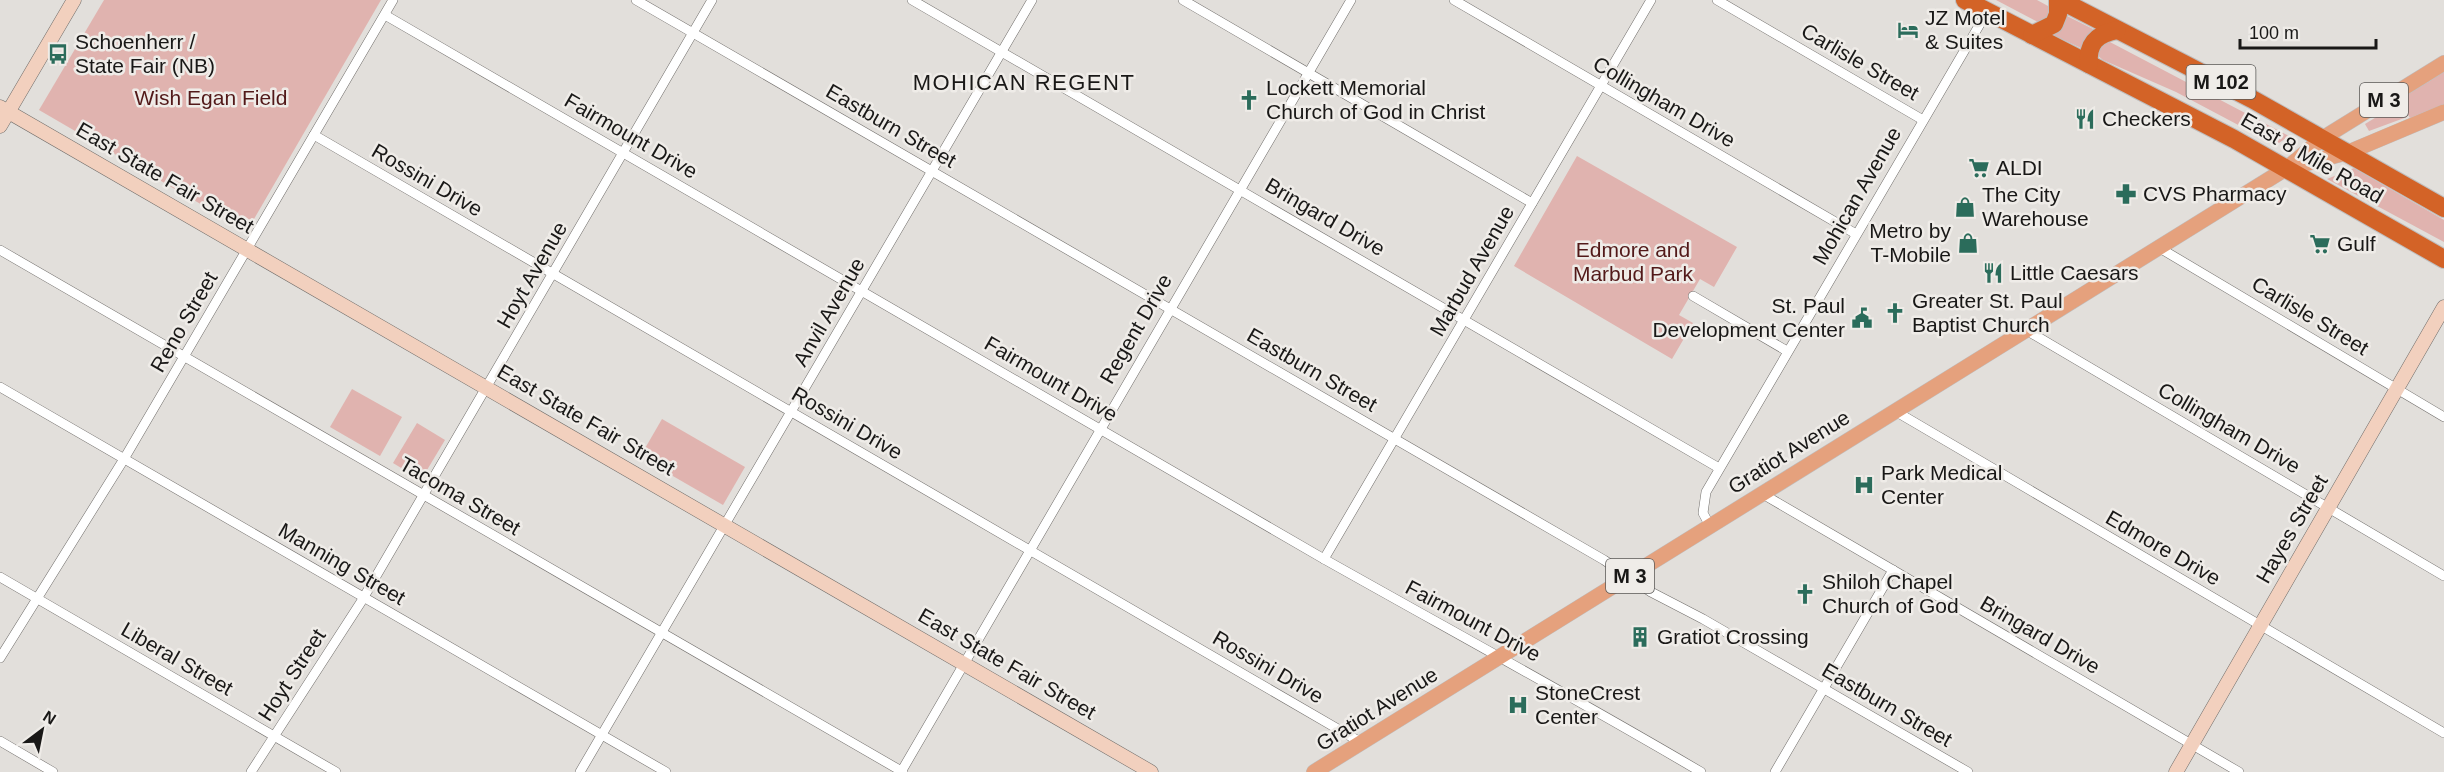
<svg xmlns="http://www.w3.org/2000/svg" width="2444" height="772" font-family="Arial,sans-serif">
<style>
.green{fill:#e0b3af}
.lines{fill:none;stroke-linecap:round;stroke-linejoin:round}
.street-casing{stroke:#706d6a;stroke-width:10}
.secondary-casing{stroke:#706d6a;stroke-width:15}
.primary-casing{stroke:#bfbebe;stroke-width:16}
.highway-casing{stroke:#bfbebe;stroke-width:20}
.street{stroke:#fff;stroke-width:9}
.secondary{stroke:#f2d0be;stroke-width:14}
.primary{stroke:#e5a17d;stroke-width:15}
.highway{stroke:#d36327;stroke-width:18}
.labels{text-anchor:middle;stroke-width:5;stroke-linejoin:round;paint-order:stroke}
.shield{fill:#efece8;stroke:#595856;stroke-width:1.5}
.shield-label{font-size:20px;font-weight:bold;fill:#191817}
.poi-label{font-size:21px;fill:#191817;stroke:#efece8;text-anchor:start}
.street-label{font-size:21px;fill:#191817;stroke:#efece8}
.park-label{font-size:21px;fill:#521919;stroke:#efece8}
.neighbourhood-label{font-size:22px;letter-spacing:1.5px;fill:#191817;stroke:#efece8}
</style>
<rect width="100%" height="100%" fill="#e2dfdb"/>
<!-- green -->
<g class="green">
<polygon points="104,0 381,0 247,231 39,110"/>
<polygon points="1996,0 2037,0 2048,6 2049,17 2040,23 2036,21"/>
<polygon points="2065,15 2093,29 2081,48 2053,35"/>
<polygon points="2108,41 2289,136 2276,145 2176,92 2103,60 2097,55 2096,49"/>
<polygon points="2444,72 2444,104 2410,118 2399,100"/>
<polygon points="2399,103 2407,117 2369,131 2365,124"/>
<polygon points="1577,156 1737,247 1714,287 1700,279 1679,315 1693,323 1672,359 1514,266"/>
<polygon points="2354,168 2444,220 2444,242 2327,179"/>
<polygon points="352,389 402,417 380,456 330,427"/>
<polygon points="662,419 745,467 723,505 640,457"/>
<polygon points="417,423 445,440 421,480 393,463"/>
</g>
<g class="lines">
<!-- street casing -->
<g class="street-casing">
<g id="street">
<polyline points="636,0 1604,560 1651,592 1703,619 1968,772"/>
<polyline points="912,0 1719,468"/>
<polyline points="1183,0 1532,203"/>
<polyline points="1454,0 1856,234"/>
<polyline points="1717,0 1923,120"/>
<path d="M 385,15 L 1324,559 C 1450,630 1577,699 1701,772"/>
<polyline points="314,135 1362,743"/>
<polyline points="2158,247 2444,417"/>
<polyline points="0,250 903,772"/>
<polyline points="1693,296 1787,351"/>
<polyline points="2026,330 2444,576"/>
<polyline points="0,387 666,772"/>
<polyline points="1895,411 2444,733"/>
<polyline points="1761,493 2239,772"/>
<polyline points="1710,526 1703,513 1706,492 1987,12"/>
<polyline points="1324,559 1651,0"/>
<polyline points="0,577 336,772"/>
<polyline points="0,658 124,459 393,0"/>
<polyline points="0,741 53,772"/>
<polyline points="251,772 361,602 712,0"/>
<polyline points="580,772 1032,0"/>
<polyline points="901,772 1351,0"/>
<polyline points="1775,772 1893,570"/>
</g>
</g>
<!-- secondary casing -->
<g class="secondary-casing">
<g id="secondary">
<polyline points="0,107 1151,772"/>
<polyline points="0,126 74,0"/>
<polyline points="2176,772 2444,307"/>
</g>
</g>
<!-- primary casing -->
<g class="primary-casing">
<g id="primary">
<polyline points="2293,167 2349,152 2444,112"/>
<polyline points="1314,772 2287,168 2323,138 2444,63"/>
</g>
</g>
<!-- highway casing -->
<g class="highway-casing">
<g id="highway">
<polyline points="1965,0 2234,139 2444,259"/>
<polyline points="2060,0 2252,99 2444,208"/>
<polyline points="2032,35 2054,24 2058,14 2058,0"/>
<path d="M 2089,64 C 2087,43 2097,34 2117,30"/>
</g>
</g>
<!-- street -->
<use href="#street" class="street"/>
<!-- secondary -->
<use href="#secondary" class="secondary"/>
<!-- primary -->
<use href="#primary" class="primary"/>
<!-- highway -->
<use href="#highway" class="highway"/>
</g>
<!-- icons -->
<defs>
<g id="hotel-bare" transform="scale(1.62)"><path d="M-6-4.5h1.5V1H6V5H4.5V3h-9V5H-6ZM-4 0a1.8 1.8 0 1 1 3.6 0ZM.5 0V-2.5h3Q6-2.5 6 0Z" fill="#2b6c5b" stroke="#efece8" stroke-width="2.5" paint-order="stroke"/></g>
<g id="bus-bare" transform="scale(1.62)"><path d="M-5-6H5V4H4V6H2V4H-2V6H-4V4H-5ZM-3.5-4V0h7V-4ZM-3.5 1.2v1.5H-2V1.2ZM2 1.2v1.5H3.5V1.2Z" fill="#2b6c5b" stroke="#efece8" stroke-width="2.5" paint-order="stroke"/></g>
<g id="church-bare" transform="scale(1.62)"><path d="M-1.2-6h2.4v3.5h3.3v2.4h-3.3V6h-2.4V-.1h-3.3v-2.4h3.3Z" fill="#2b6c5b" stroke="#efece8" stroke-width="2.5" paint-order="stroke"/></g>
<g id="restaurant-bare" transform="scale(1.62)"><path d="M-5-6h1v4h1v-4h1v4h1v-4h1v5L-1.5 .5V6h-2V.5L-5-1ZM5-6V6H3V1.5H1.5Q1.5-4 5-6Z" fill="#2b6c5b" stroke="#efece8" stroke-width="2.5" paint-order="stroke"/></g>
<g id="supermarket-bare" transform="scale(1.62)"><path d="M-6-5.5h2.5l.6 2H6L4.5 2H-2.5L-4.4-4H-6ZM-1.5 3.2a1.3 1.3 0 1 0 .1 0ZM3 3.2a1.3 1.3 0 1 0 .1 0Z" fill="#2b6c5b" stroke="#efece8" stroke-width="2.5" paint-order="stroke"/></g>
<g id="pharmacy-bare" transform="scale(1.62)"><path d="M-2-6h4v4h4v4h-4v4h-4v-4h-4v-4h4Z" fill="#2b6c5b" stroke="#efece8" stroke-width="2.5" paint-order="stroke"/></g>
<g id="shop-bare" transform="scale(1.62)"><path d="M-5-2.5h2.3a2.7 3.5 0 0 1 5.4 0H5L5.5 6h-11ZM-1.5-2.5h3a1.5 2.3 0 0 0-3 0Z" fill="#2b6c5b" stroke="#efece8" stroke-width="2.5" paint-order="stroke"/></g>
<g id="civic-bare" transform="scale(1.62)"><path d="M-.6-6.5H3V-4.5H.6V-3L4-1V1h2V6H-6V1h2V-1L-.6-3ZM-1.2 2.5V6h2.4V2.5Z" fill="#2b6c5b" stroke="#efece8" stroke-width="2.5" paint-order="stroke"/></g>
<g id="hospital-bare" transform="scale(1.62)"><path d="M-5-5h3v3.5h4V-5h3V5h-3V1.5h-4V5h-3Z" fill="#2b6c5b" stroke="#efece8" stroke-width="2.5" paint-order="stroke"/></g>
<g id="building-bare" transform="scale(1.62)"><path d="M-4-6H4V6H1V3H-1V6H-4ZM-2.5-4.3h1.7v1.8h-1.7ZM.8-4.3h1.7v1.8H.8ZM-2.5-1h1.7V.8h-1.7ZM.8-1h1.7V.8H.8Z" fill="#2b6c5b" stroke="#efece8" stroke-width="2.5" paint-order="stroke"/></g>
</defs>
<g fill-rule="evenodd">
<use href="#hotel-bare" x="1908" y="30"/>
<use href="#bus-bare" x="58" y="54"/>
<use href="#church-bare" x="1249" y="100"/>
<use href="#restaurant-bare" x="2085" y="119"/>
<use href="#supermarket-bare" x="1979" y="168"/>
<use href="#pharmacy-bare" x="2126" y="194"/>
<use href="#shop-bare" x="1965" y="207"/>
<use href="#shop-bare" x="1968" y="243"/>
<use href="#supermarket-bare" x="2320" y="244"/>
<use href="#restaurant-bare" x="1993" y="273"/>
<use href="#church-bare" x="1895" y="313"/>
<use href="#civic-bare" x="1862" y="318"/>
<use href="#hospital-bare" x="1864" y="485"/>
<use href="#church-bare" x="1805" y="594"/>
<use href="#building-bare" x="1640" y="637"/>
<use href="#hospital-bare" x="1518" y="705"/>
</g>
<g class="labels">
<!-- shield labels -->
<g class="shield">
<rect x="2186.5" y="65" width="69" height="34" rx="4.5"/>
<rect x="2360" y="83" width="48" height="34" rx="4.5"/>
<rect x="1606" y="559" width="48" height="34" rx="4.5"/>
</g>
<g class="shield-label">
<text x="2221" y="89">M 102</text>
<text x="2384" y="107">M 3</text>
<text x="1630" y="583">M 3</text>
</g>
<!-- poi labels -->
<g class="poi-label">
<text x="1925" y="25">JZ Motel<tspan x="1925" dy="24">&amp; Suites</tspan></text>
<text x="75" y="49">Schoenherr /<tspan x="75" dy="24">State Fair (NB)</tspan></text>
<text x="1266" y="95">Lockett Memorial<tspan x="1266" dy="24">Church of God in Christ</tspan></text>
<text x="2102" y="126">Checkers</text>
<text x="1996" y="175">ALDI</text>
<text x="2143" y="201">CVS Pharmacy</text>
<text x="1982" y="202">The City<tspan x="1982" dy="24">Warehouse</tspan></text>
<text x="1951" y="238" text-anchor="end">Metro by<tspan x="1951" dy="24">T-Mobile</tspan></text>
<text x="2337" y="251">Gulf</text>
<text x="2010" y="280">Little Caesars</text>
<text x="1912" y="308">Greater St. Paul<tspan x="1912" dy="24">Baptist Church</tspan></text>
<text x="1845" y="313" text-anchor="end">St. Paul<tspan x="1845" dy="24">Development Center</tspan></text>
<text x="1881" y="480">Park Medical<tspan x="1881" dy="24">Center</tspan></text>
<text x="1822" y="589">Shiloh Chapel<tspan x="1822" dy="24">Church of God</tspan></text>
<text x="1657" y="644">Gratiot Crossing</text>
<text x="1535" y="700">StoneCrest<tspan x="1535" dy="24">Center</tspan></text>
</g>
<!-- street labels -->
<g class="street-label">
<text transform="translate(1860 62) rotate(30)" y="7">Carlisle Street</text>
<text transform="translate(1664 102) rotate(30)" y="7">Collingham Drive</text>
<text transform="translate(891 126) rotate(30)" y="7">Eastburn Street</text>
<text transform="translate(631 136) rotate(30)" y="7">Fairmount Drive</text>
<text transform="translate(2312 158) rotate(30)" y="7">East 8 Mile Road</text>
<text transform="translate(165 178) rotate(30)" y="7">East State Fair Street</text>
<text transform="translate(427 180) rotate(30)" y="7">Rossini Drive</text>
<text transform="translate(1857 196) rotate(-60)" y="7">Mohican Avenue</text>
<text transform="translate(1325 217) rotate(30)" y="7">Bringard Drive</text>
<text transform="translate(1472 271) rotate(-60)" y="7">Marbud Avenue</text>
<text transform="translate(532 275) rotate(-60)" y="7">Hoyt Avenue</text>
<text transform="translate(829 312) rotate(-60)" y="7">Anvil Avenue</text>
<text transform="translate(2310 316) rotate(31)" y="7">Carlisle Street</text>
<text transform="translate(184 322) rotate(-60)" y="7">Reno Street</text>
<text transform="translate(1136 329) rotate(-60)" y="7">Regent Drive</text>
<text transform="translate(1312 370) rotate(30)" y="7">Eastburn Street</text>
<text transform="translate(1051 379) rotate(30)" y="7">Fairmount Drive</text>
<text transform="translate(586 420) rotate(30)" y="7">East State Fair Street</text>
<text transform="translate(847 423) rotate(30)" y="7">Rossini Drive</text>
<text transform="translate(2229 428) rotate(30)" y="7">Collingham Drive</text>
<text transform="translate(1789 452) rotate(-32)" y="7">Gratiot Avenue</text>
<text transform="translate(460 496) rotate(30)" y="7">Tacoma Street</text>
<text transform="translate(2292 529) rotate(-60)" y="7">Hayes Street</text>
<text transform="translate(2163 548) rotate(30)" y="7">Edmore Drive</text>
<text transform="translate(342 564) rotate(30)" y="7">Manning Street</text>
<text transform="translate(1473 621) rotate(28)" y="7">Fairmount Drive</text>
<text transform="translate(2040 635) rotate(30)" y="7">Bringard Drive</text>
<text transform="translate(177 659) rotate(30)" y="7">Liberal Street</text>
<text transform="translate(1007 664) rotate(30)" y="7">East State Fair Street</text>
<text transform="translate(1268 667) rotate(30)" y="7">Rossini Drive</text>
<text transform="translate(292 675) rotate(-57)" y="7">Hoyt Street</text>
<text transform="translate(1887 705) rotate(30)" y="7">Eastburn Street</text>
<text transform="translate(1377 709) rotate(-32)" y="7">Gratiot Avenue</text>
</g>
<!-- park labels -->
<g class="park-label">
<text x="211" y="105">Wish Egan Field</text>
<text x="1633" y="257">Edmore and<tspan x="1633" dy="24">Marbud Park</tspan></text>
</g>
<!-- neighbourhood labels -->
<g class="neighbourhood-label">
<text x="1024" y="90">MOHICAN REGENT</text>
</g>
</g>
<!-- north arrow -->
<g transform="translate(42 730) rotate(32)" stroke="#efece8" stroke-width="4.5" paint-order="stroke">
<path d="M0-4.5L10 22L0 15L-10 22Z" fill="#191817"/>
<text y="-9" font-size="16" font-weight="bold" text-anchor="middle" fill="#191817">N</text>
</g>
<!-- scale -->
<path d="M2240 39v9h136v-9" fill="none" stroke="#191817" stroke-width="3"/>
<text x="2249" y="39" font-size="18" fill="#191817" stroke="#efece8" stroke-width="4.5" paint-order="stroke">100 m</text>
</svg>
